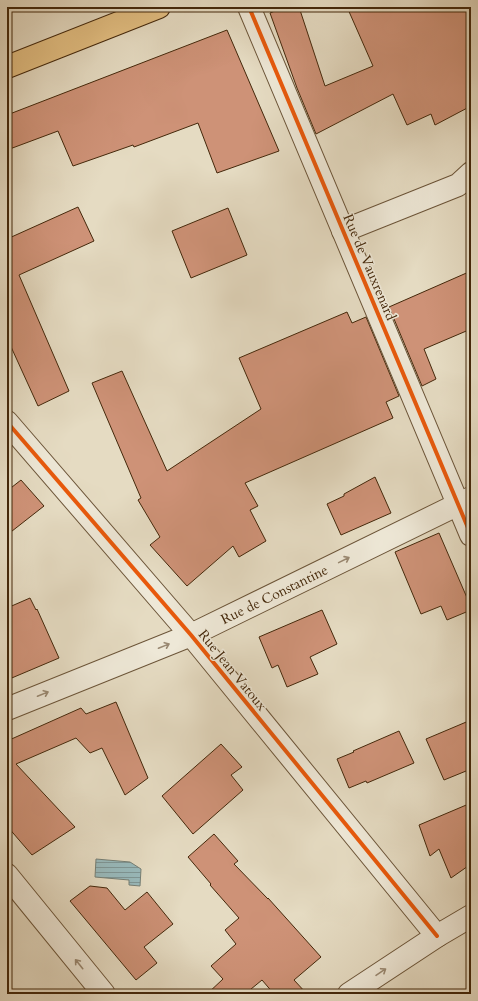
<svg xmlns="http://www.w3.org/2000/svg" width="478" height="1001" font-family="Cardo,serif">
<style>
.water{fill:url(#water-rules);stroke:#767f75}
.building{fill:#ce9277;stroke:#44280b}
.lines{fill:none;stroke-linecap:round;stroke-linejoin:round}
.minor-casing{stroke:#6c5539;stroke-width:24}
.major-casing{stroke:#44280b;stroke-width:24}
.minor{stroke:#eee8d7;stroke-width:22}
.major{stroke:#e2be81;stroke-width:22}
.cycleway-casing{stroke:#eee8d7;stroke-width:6}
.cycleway{stroke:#e8590c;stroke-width:4}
.oneway{stroke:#998871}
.labels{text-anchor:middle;stroke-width:3;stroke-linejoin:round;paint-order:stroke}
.street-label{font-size:14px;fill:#44280b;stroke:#eee8d7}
</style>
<defs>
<pattern id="water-rules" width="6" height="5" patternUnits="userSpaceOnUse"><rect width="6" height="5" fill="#98b9bb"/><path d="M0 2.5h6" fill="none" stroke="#7e9696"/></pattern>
</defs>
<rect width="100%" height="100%" fill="#e5dbc2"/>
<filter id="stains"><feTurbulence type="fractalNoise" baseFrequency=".005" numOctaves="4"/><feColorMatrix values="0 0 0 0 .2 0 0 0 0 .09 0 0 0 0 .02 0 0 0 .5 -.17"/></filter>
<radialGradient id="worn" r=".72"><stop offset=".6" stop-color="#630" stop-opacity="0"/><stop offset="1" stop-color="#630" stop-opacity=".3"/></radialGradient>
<!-- water -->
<polygon class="water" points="96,859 130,862 141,869 140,886 129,885 129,880 95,877"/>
<!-- building -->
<g class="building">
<polygon points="285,7 299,7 325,86 373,66 347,7 471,7 471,106 435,125 431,114 407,125 393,94 316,134 297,88 270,13"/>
<polygon points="227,30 279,151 217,173 198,123 134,147 133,145 73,166 58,131 7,150 7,115"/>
<polygon points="78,207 94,241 19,275 69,391 38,406 7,338 7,239"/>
<polygon points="228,208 247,255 191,278 172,231"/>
<polygon points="471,271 471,329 424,349 436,379 422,386 389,307"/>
<polygon points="347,312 352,323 366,317 399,396 386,402 393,418 245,483 258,506 250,510 266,541 239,557 233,546 187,586 150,545 160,537 138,500 141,498 92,383 122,371 167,471 261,409 239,358"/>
<polygon points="375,477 391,513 341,535 327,504 344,496 344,494"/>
<polygon points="21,480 44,506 7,535 7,491"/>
<polygon points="439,533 471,607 471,610 447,620 441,606 421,614 395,552"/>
<polygon points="30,598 36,610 37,609 59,658 7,680 7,608"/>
<polygon points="322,610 337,644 310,657 318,674 287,687 278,665 272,668 259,637"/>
<polygon points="116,702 148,778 125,795 102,748 90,753 76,738 16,764 75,827 32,855 7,826 7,741 81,708 86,714"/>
<polygon points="471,720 471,769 444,780 426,739"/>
<polygon points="399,731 414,763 367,783 366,781 349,788 337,759 354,752 353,751"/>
<polygon points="221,744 242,767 231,775 243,790 193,834 162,796"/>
<polygon points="471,803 471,864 451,878 439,849 430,856 419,825"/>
<polygon points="214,834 238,861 234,864 268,899 268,898 321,957 294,980 307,994 274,994 262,980 245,994 207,994 223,979 211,966 236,944 225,930 239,918 210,885 211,884 188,857"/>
<polygon points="90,886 107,888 125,910 147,892 173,924 144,947 157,963 136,980 70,901"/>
</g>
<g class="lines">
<!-- minor casing -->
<g class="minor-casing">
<g id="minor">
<polyline points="249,7 471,535"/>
<polyline points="343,231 458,185 471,173"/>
<polyline points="7,422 191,635 437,936"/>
<path id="s1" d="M 7,709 L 191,635 L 471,498"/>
<polyline points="7,875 104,994"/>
<polyline points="349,994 437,936 471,916"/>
</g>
</g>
<!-- major casing -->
<g class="major-casing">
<polyline id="major" points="7,67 159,7"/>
</g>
<!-- minor -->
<use href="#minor" class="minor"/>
<!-- major -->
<use href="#major" class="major"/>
<!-- cycleway casing -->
<g class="cycleway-casing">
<g id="cycleway">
<polyline points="249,7 471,535"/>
<polyline points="7,422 191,635 437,936"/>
</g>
</g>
<!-- cycleway -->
<use href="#cycleway" class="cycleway"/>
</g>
<!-- one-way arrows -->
<defs><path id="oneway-shaft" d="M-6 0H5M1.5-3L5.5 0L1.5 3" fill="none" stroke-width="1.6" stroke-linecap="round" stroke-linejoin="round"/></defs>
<g class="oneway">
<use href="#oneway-shaft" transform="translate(344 560) rotate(-26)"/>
<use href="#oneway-shaft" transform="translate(164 646) rotate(-22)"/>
<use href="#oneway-shaft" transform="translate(43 694) rotate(-22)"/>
<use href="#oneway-shaft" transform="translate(79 964) rotate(-129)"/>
<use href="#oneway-shaft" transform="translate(381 972) rotate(-34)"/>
</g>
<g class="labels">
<!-- street labels -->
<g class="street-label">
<text transform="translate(370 267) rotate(67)" y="5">Rue de Vauxrenard</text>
<text dy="5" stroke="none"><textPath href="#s1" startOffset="291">Rue de Constantine</textPath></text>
<text transform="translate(233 670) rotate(51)" y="5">Rue Jean Vatoux</text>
</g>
</g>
<!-- margin -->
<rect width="478" height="1001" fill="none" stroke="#e5dbc2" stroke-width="24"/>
<rect x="8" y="8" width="462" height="985" fill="none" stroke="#44280b" stroke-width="2"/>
<rect x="12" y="12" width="454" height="977" fill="none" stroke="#44280b"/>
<rect width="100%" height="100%" filter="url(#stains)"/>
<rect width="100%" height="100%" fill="url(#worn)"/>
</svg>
